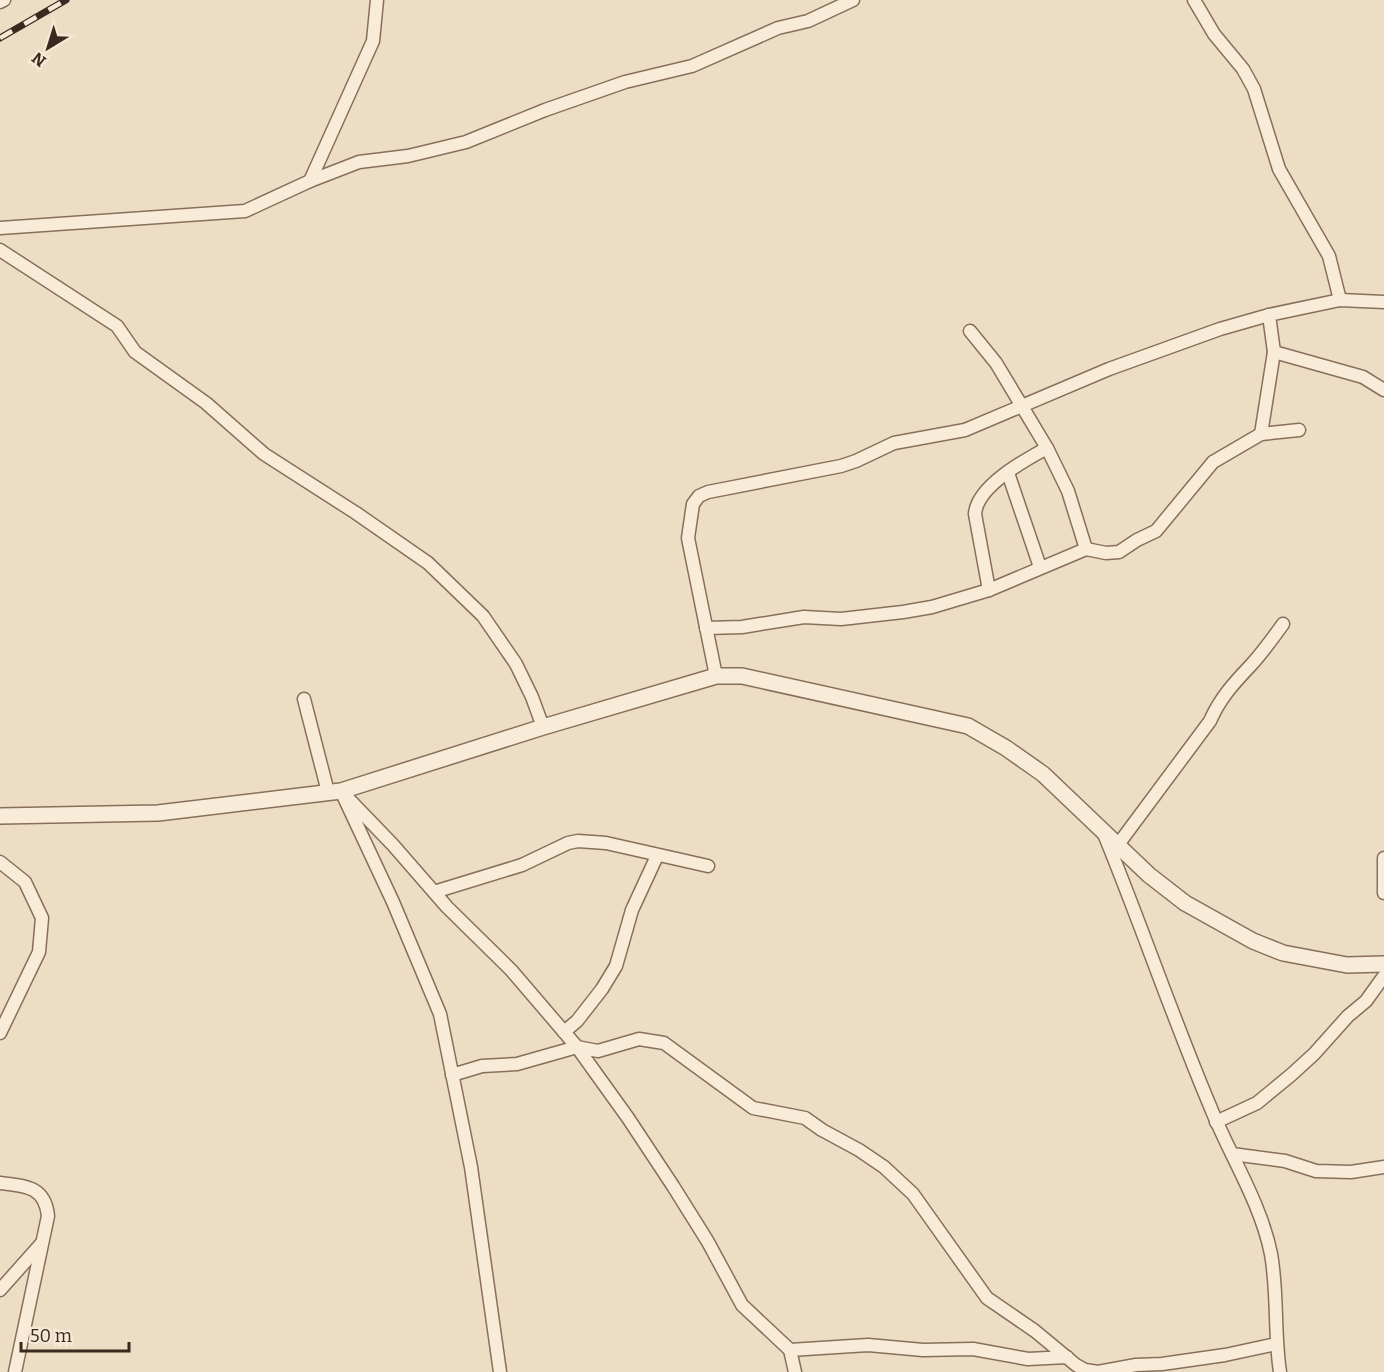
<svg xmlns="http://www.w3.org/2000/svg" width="1384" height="1372" font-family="Bitter,serif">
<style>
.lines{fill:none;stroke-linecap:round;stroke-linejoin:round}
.minor-casing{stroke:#886f5b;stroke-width:15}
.tertiary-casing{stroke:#886f5b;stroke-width:18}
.minor{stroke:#f8ecd8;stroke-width:12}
.tertiary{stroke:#f8ecd8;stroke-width:15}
.rail-casing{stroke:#39291f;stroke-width:7}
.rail{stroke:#f5e8d5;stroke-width:4.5;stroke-dasharray:14;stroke-linecap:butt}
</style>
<rect width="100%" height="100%" fill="#eeddc5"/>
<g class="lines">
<!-- minor casing -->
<g class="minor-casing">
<g id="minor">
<polyline points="1194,0 1214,34 1243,69 1254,89 1279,169 1329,256 1340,300"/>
<polyline points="0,2 4,0"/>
<polyline points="310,181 373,41 377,0"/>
<polyline points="0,228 245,211 310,181 359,162 408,156 466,142 545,110 625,82 692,66 778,28 808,21 853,0"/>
<polyline points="0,250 117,326 135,352 206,403 264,454 356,513 428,563 483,616 516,664 532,697 543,727"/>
<polyline points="970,331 996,363 1047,448 1068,491 1086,549"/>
<polyline points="1274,352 1363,377 1384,390"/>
<polyline points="1261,434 1274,352 1269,315"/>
<polyline points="1008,473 1040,567"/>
<path d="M 989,590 L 975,514 C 977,486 1025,460 1047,448"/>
<polyline points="706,628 742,627 804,617 841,619 903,612 932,607 989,590 1086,549 1106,553 1119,552 1137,540 1156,531 1213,462 1261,434 1299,430"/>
<polyline points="716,676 688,538 693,504 699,496 708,492 841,466 856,461 894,443 965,430 1109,369 1220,329 1269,315 1340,300 1384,302"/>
<polyline points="304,699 328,792"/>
<path d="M 1104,834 C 1141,924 1172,1016 1210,1106 C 1229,1154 1261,1203 1271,1254 C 1278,1293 1274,1333 1280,1372"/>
<path d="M 1117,846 L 1210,721 C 1220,698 1234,683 1251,665 C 1263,652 1273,638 1283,624"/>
<polyline points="1384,858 1384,893"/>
<polyline points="0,862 25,882 42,918 39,952 0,1033"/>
<polyline points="434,892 522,865 568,843 578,841 606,843 708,866"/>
<polyline points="564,1032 577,1021 602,989 616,966 632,910 657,856"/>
<polyline points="452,1075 482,1066 517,1064 577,1047 598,1051 639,1039 664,1043 753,1108 805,1118 822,1130 859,1150 884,1167 913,1194 987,1298 1035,1331 1076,1365 1085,1370 1098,1372 1136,1365 1162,1364 1225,1355 1276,1344"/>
<polyline points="1216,1122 1257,1103 1291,1075 1314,1054 1348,1016 1366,1001 1384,976"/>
<polyline points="1232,1154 1285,1161 1316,1171 1351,1172 1384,1167"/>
<path d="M 0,1183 C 25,1186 45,1186 48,1216 L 15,1372"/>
<polyline points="0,1290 41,1244"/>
<polyline points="790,1350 868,1345 923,1350 973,1349 1028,1359 1067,1357"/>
<polyline points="500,1372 471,1167 440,1014 393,902 341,791 393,845 447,907 511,970 577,1047 628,1118 673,1186 708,1242 742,1305 790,1350 795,1372"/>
</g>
</g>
<!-- tertiary casing -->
<g class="tertiary-casing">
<polyline id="tertiary" points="0,816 158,813 341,791 543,727 716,676 742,676 968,726 1006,748 1043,774 1149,875 1185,903 1253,941 1283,953 1347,965 1384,964"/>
</g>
<!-- minor -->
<use href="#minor" class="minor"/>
<!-- tertiary -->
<use href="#tertiary" class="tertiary"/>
<!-- rail casing -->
<g class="rail-casing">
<polyline id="rail" points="0,38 66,0"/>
</g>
<!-- rail -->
<use href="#rail" class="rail"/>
</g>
<!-- north arrow -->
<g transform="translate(48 48) rotate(218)" stroke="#f5e8d5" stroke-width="4.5" paint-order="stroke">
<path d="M0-4.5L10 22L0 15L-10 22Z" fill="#39291f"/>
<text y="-9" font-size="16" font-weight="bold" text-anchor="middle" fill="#39291f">N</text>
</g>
<!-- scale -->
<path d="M21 1342v9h108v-9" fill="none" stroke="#39291f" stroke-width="3"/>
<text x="30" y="1342" font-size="18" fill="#39291f" stroke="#f5e8d5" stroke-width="4.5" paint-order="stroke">50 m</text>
</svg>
